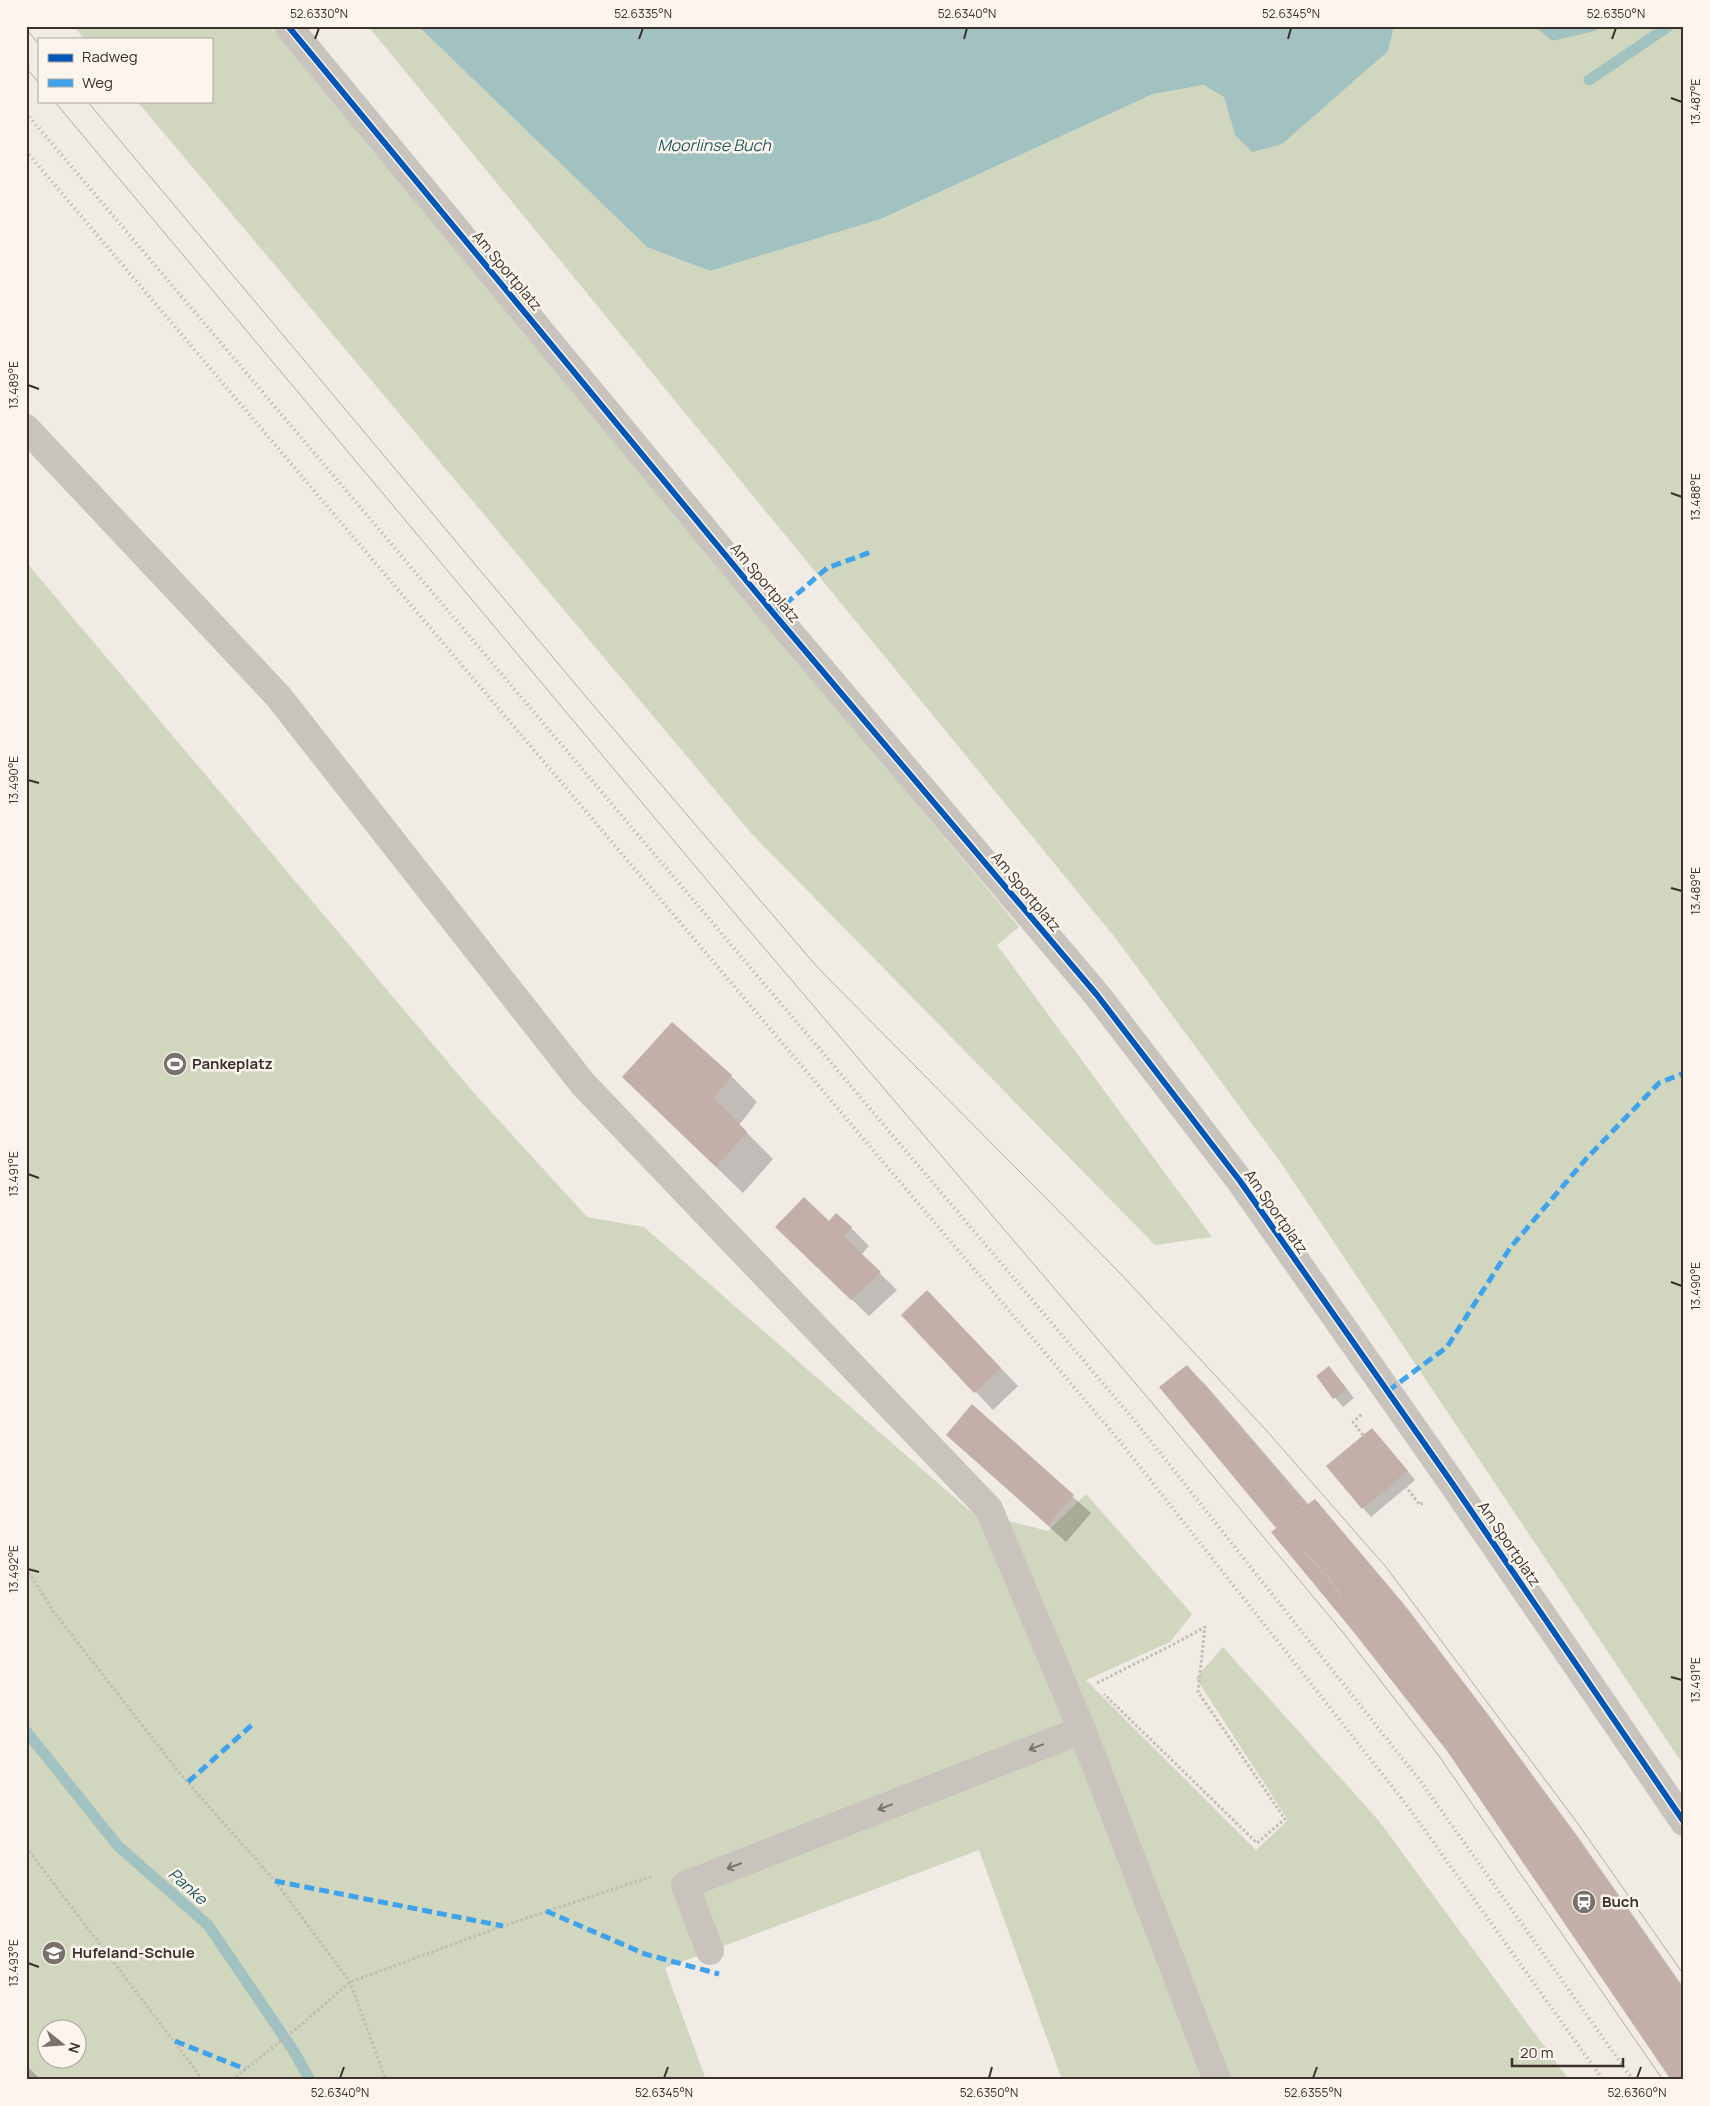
<svg xmlns="http://www.w3.org/2000/svg" width="1710" height="2106" font-family="Manrope,sans-serif">
<style>
.green{fill:#d1d6bf;fill-rule:evenodd}
.water{fill:#a1c2c1}
.shadow{fill:#0003}
.lines{fill:none;stroke-linecap:round;stroke-linejoin:round}
.stream{stroke:#a1c2c1;stroke-width:11}
.building{fill:#c3afa7}
.path{stroke:#c2bbb6;stroke-width:3;stroke-dasharray:2.5 2.5;stroke-linecap:butt}
.minor{stroke:#c9c3be;stroke-width:28}
.tram{stroke:#b1aca8;stroke-width:1}
.rail{stroke:#b1aca8;stroke-width:4;stroke-dasharray:1 4;stroke-linecap:butt}
.quiet{stroke:#3fa3eb;stroke-width:5;stroke-dasharray:10 5;stroke-linecap:butt}
.cycleway-casing{stroke:#fbf5ee;stroke-width:9}
.cycleway{stroke:#0057b8;stroke-width:6}
.oneway{stroke:#7b726d}
.ticks{fill:none;stroke:#3b302b;stroke-width:2}
.labels{text-anchor:middle;stroke-width:5;stroke-linejoin:round;paint-order:stroke}
.street-label{font-size:15px;fill:#3b302b;stroke:#fbf5ee}
.poi-label{font-size:15px;font-weight:bold;fill:#3b302b;stroke:#fbf5ee;text-anchor:start}
.water-label{font-size:16px;font-style:italic;fill:#1f5a5e;stroke:#fbf5ee}
.neatline{fill:none;stroke:#3b302b;stroke-width:2}
.ticks-label{font-size:12px;text-anchor:middle;fill:#3b302b}
</style>
<rect width="100%" height="100%" fill="#f0ebe5"/>
<!-- green -->
<g class="green">
<polygon points="74,26 270,26 1019,927 997,945 1212,1237 1155,1245 752,834 137,101 211,101 211,39 84,39"/>
<polygon points="368,26 418,26 647,247 710,271 881,219 1153,94 1204,85 1224,97 1235,135 1365,69 1387,51 1394,26 1684,26 1684,1766 1281,1163 1117,940"/>
<path d="M 26,562 L 474,1093 L 587,1217 L 644,1227 L 970,1511 L 1048,1531 L 1086,1494 L 1192,1614 L 1170,1642 L 1086,1680 L 1256,1850 L 1288,1820 L 1196,1678 L 1223,1647 L 1379,1821 L 1569,2080 L 1062,2080 L 979,1850 L 665,1968 L 706,2080 L 26,2080 ZM 48,2028 L 78,2028 L 78,2058 L 48,2058 Z"/>
</g>
<!-- water -->
<polygon class="water" points="418,26 1394,26 1388,51 1282,144 1252,152 1235,135 1224,97 1204,85 1153,94 881,219 710,271 647,247"/>
<!-- shadow -->
<g class="shadow">
<polygon points="731,1076 757,1102 739,1125 773,1159 743,1193 623,1077"/>
<polygon points="837,1214 869,1246 861,1255 897,1290 869,1316 794,1244 829,1223"/>
<polygon points="945,1310 1018,1386 993,1410 903,1316"/>
<polygon points="1187,1367 1205,1384 1309,1505 1323,1509 1410,1612 1490,1717 1578,1837 1684,1988 1684,2080 1448,1751 1279,1528 1160,1387"/>
<polygon points="1329,1367 1354,1398 1343,1407 1317,1376"/>
<polygon points="972,1406 1091,1513 1066,1542 947,1435"/>
<polygon points="1380,1438 1415,1480 1371,1517 1328,1467"/>
<polygon points="26,2065 41,2080 26,2080"/>
</g>
<g class="lines">
<!-- stream -->
<g class="stream">
<polyline points="1543,26 1554,35 1593,26"/>
<polyline points="1589,80 1669,26"/>
<polyline points="26,1731 118,1846 208,1925 293,2050 310,2080"/>
</g>
</g>
<!-- building -->
<g class="building">
<polygon points="672,1022 732,1075 714,1098 747,1132 716,1167 622,1077"/>
<polygon points="804,1197 829,1221 836,1213 852,1227 844,1237 881,1272 851,1300 775,1227"/>
<polygon points="927,1290 1001,1368 974,1393 901,1315"/>
<polygon points="1187,1365 1306,1504 1276,1528 1159,1387"/>
<polygon points="1329,1366 1347,1389 1333,1399 1316,1376"/>
<polygon points="972,1404 1074,1495 1048,1525 946,1435"/>
<polygon points="1372,1428 1408,1471 1362,1509 1326,1466"/>
<polygon points="1315,1499 1402,1602 1482,1707 1570,1827 1684,1990 1684,2080 1671,2080 1447,1751 1352,1630 1271,1532"/>
</g>
<g class="lines">
<!-- path -->
<g class="path">
<polyline points="1363,1435 1353,1422 1363,1413"/>
<polyline points="1399,1478 1420,1505 1424,1502"/>
<polyline points="1305,1551 1334,1586 1341,1599"/>
<polyline points="26,1568 53,1611 182,1776 275,1881 350,1982 386,2080"/>
<polyline points="1097,1683 1174,1644 1205,1627 1198,1692 1285,1819 1257,1843 1104,1694"/>
<polyline points="26,1847 203,2080"/>
<polyline points="232,2080 302,2024 350,1982 503,1926 653,1876"/>
</g>
<!-- minor -->
<g class="minor">
<polyline points="288,26 774,614 1097,995 1240,1181 1452,1483 1684,1822"/>
<polyline points="26,428 278,696 583,1084 989,1509 1082,1730 1217,2080"/>
<polyline points="710,1951 685,1885 1082,1730"/>
</g>
<!-- tram -->
<g class="tram">
<polyline points="26,29 39,44"/>
<polyline points="26,68 39,83"/>
<polyline points="54,101 742,922 1153,1404 1345,1635 1439,1756 1663,2080"/>
<polyline points="87,101 582,692 818,968 1119,1272 1266,1430 1386,1567 1576,1821 1684,1975"/>
</g>
<!-- rail -->
<g class="rail">
<polyline points="26,113 1134,1420 1421,1782 1633,2080"/>
<polyline points="26,151 1118,1439 1409,1808 1603,2080"/>
</g>
<!-- quiet -->
<g class="quiet">
<polyline points="774,614 827,568 871,552"/>
<polyline points="1388,1391 1447,1347 1510,1248 1586,1159 1659,1083 1684,1073"/>
<polyline points="188,1782 253,1724"/>
<polyline points="275,1881 503,1926"/>
<polyline points="546,1911 645,1954 719,1974"/>
<polyline points="175,2041 245,2069"/>
</g>
<!-- cycleway casing -->
<g class="cycleway-casing">
<polyline id="cycleway" points="288,26 774,614 1097,995 1240,1181 1452,1483 1684,1822"/>
</g>
<!-- cycleway -->
<use href="#cycleway" class="cycleway"/>
</g>
<!-- one-way arrows -->
<defs><path id="oneway-shaft" d="M-6 0H5M1.5-3L5.5 0L1.5 3" fill="none" stroke-width="1.6" stroke-linecap="round" stroke-linejoin="round" transform="scale(1.25)"/></defs>
<g class="oneway">
<use href="#oneway-shaft" transform="translate(1036 1747) rotate(159)"/>
<use href="#oneway-shaft" transform="translate(885 1807) rotate(159)"/>
<use href="#oneway-shaft" transform="translate(734 1866) rotate(159)"/>
</g>
<!-- ticks -->
<path class="ticks" d="M 315,39 L 319,28M 639,39 L 643,28M 964,39 L 967,28M 1288,39 L 1291,28M 1612,39 L 1616,28M 1671,98 L 1682,102M 28,385 L 39,389M 1671,493 L 1682,497M 28,780 L 39,783M 1671,888 L 1682,891M 28,1174 L 39,1178M 1671,1282 L 1682,1286M 28,1569 L 39,1572M 1671,1677 L 1682,1680M 28,1963 L 39,1967M 340,2078 L 344,2067M 664,2078 L 668,2067M 989,2078 L 992,2067M 1313,2078 L 1317,2067M 1637,2078 L 1641,2067"/>
<!-- icons -->
<defs>
<g id="stadium-disc" transform="scale(1.25)"><circle r="9.5" fill="#7a716c" stroke="#fbf5ee"/><path d="M0-5a6.5 5 0 1 0 0 10a6.5 5 0 1 0 0-10ZM-3.5-1.8h7v3.6h-7Z" fill="#fff"/></g>
<g id="station-disc" transform="scale(1.25)"><circle r="9.5" fill="#7a716c" stroke="#fbf5ee"/><path d="M-3-6H3Q5-6 5-4V2Q5 4 3 4L4.5 6H3L1.5 4h-3L-3 6H-4.5L-3 4Q-5 4-5 2V-4Q-5-6-3-6ZM-3.5-4v3h7v-3ZM-3.5 1v1.5H-2V1ZM2 1v1.5H3.5V1Z" fill="#fff"/></g>
<g id="school-disc" transform="scale(1.25)"><circle r="9.5" fill="#7a716c" stroke="#fbf5ee"/><path d="M0-5L7-2L0 1L-7-2ZM-4 1L0 2.5L4 1V4Q0 6-4 4Z" fill="#fff"/></g>
</defs>
<g fill-rule="evenodd">
<use href="#stadium-disc" x="175" y="1064"/>
<use href="#station-disc" x="1584" y="1902"/>
<use href="#school-disc" x="54" y="1953"/>
</g>
<g class="labels">
<!-- street labels -->
<g class="street-label">
<text transform="translate(507 271) rotate(50)" y="5">Am Sportplatz</text>
<text transform="translate(765 583) rotate(50)" y="5">Am Sportplatz</text>
<text transform="translate(1026 892) rotate(50)" y="5">Am Sportplatz</text>
<text transform="translate(1276 1212) rotate(55)" y="5">Am Sportplatz</text>
<text transform="translate(1509 1544) rotate(56)" y="5">Am Sportplatz</text>
</g>
<!-- poi labels -->
<g class="poi-label">
<text x="192" y="1069">Pankeplatz</text>
<text x="1602" y="1907">Buch</text>
<text x="72" y="1958">Hufeland-Schule</text>
</g>
<!-- water labels -->
<g class="water-label">
<text x="714" y="151">Moorlinse Buch</text>
<text transform="translate(188 1886) rotate(42)" y="6">Panke</text>
</g>
</g>
<!-- border -->
<rect width="1710" height="2106" fill="none" stroke="#fbf5ee" stroke-width="55"/>
<!-- legend -->
<rect x="38" y="38" width="175" height="65" fill="#fbf5ee" stroke="#aea6a0"/>
<rect x="48" y="54" width="25" height="8" fill="#0057b8" stroke="#aea6a0"/>
<text x="82" y="62" font-size="15" fill="#3b302b">Radweg</text>
<rect x="48" y="79" width="25" height="8" fill="#3fa3eb" stroke="#aea6a0"/>
<text x="82" y="88" font-size="15" fill="#3b302b">Weg</text>
<!-- north arrow -->
<g transform="translate(62 2044) rotate(107)"><circle r="24" fill="#fbf5ee" stroke="#aea6a0"/>
<path d="M0-4L9 19L0 12L-9 19Z" fill="#7a716c"/>
<text y="-8" font-size="14" font-weight="bold" text-anchor="middle" fill="#3b302b">N</text>
</g>
<!-- scale -->
<path d="M1512 2058v8h111v-8" fill="none" stroke="#3b302b" stroke-width="2.5"/>
<text x="1520" y="2058" font-size="15" fill="#3b302b" stroke="#fbf5ee" stroke-width="4" paint-order="stroke">20 m</text>
<rect x="28" y="28" width="1654" height="2050" class="neatline"/>
<g class="ticks-label">
<text x="319" y="18">52.6330°N</text>
<text x="643" y="18">52.6335°N</text>
<text x="967" y="18">52.6340°N</text>
<text x="1291" y="18">52.6345°N</text>
<text x="1616" y="18">52.6350°N</text>
<text transform="translate(1696 102) rotate(-90)" y="4">13.487°E</text>
<text transform="translate(14 385) rotate(-90)" y="4">13.489°E</text>
<text transform="translate(1696 497) rotate(-90)" y="4">13.488°E</text>
<text transform="translate(14 780) rotate(-90)" y="4">13.490°E</text>
<text transform="translate(1696 891) rotate(-90)" y="4">13.489°E</text>
<text transform="translate(14 1174) rotate(-90)" y="4">13.491°E</text>
<text transform="translate(1696 1286) rotate(-90)" y="4">13.490°E</text>
<text transform="translate(14 1569) rotate(-90)" y="4">13.492°E</text>
<text transform="translate(1696 1680) rotate(-90)" y="4">13.491°E</text>
<text transform="translate(14 1963) rotate(-90)" y="4">13.493°E</text>
<text x="340" y="2097">52.6340°N</text>
<text x="664" y="2097">52.6345°N</text>
<text x="989" y="2097">52.6350°N</text>
<text x="1313" y="2097">52.6355°N</text>
<text x="1637" y="2097">52.6360°N</text>
</g>
</svg>
